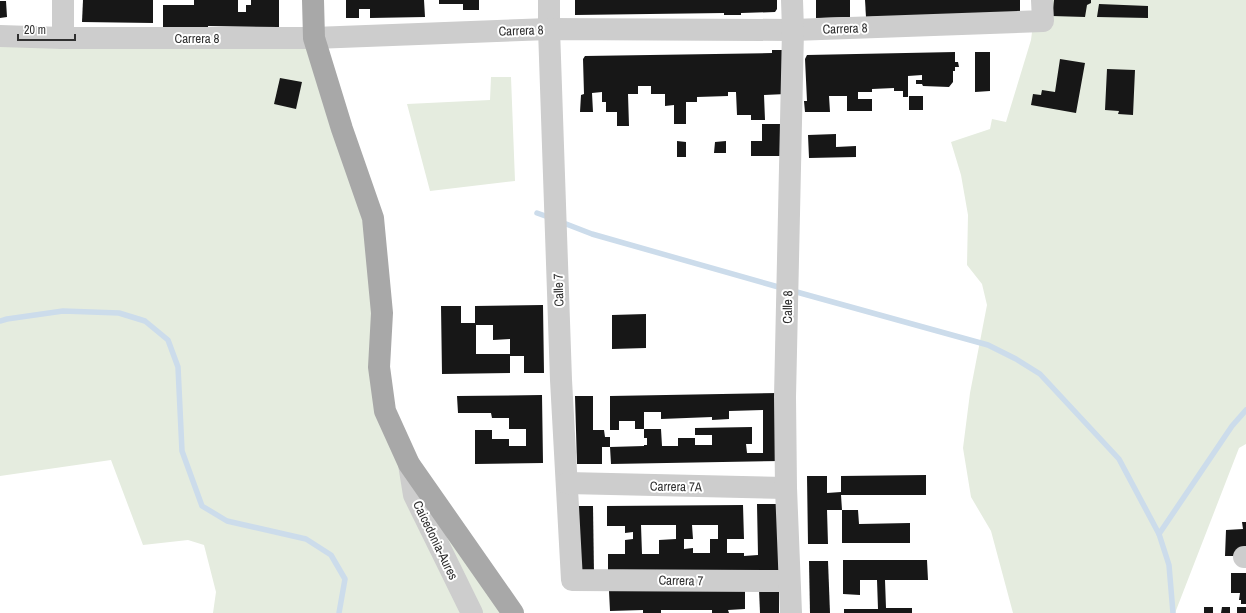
<svg xmlns="http://www.w3.org/2000/svg" width="1246" height="613" font-family="'Archivo Narrow',sans-serif">
<style>
.green{fill:#e5ecdf}
.lines{fill:none;stroke-linecap:round;stroke-linejoin:round}
.stream{stroke:#ccdceb;stroke-width:5.5}
.building{fill:#171717;fill-rule:evenodd}
.minor{stroke:#cdcdcd;stroke-width:22}
.major{stroke:#a8a8a8;stroke-width:22}
.labels{text-anchor:middle;stroke-width:4;stroke-linejoin:round;paint-order:stroke}
.street-label{font-size:13px;fill:#303030;stroke:#fff}
</style>
<rect width="100%" height="100%" fill="#fff"/>
<!-- green -->
<g class="green">
<polygon points="1036,0 1246,0 1246,444 1239,448 1175,613 1013,613 991,531 971,497 963,448 970,393 987,305 982,284 967,265 968,215 961,175 951,142 990,129 992,119 1006,122 1031,40"/>
<polygon points="0,38 307,48 375,259 378,399 504,613 213,613 216,592 204,545 188,540 143,545 111,460 0,476"/>
<polygon points="491,77 511,77 515,181 430,191 407,104 490,100"/>
</g>
<g class="lines">
<!-- stream -->
<g class="stream">
<polyline points="537,213 551,218"/>
<polyline points="561,222 592,234 782,288"/>
<polyline points="793,291 988,345 1016,359 1040,374 1119,459 1159,534 1169,565 1173,613"/>
<polyline points="0,321 7,319 63,311 119,313 145,321 168,340 178,367 182,451 202,506 227,521 306,539 331,555 345,579 339,613"/>
<polyline points="1159,534 1232,426 1246,410"/>
</g>
</g>
<!-- building -->
<g class="building">
<polygon points="83,0 153,0 153,23 82,22"/>
<polygon points="194,0 238,0 238,12 246,12 246,5 251,5 251,0 279,0 279,27 208,26 208,29 194,27 163,27 163,5 194,5"/>
<polygon points="346,0 424,0 425,17 370,18 370,9 359,9 359,18 346,18"/>
<polygon points="439,0 479,0 479,10 463,10 463,4 439,4"/>
<polygon points="575,0 777,0 777,9 775,12 741,13 741,15 724,15 724,13 575,15"/>
<polygon points="816,0 850,0 850,17 816,18"/>
<polygon points="865,0 1020,0 1020,13 866,17"/>
<polygon points="1054,0 1091,0 1091,3 1087,5 1085,17 1052,16"/>
<polygon points="0,1 6,1 7,17 0,18"/>
<polygon points="1099,4 1148,6 1148,18 1097,17"/>
<polygon points="772,50 785,50 786,94 764,95 765,120 751,120 751,115 737,115 736,92 728,92 728,96 697,97 697,102 686,102 686,124 674,124 674,105 665,106 665,94 651,94 651,86 638,86 638,94 628,94 629,126 617,126 617,112 606,112 606,102 602,102 602,92 592,93 593,112 580,112 581,95 584,94 583,59 585,56 772,53"/>
<polygon points="955,52 955,62 958,62 959,67 955,67 955,71 953,71 953,82 949,87 923,86 922,84 916,84 916,80 922,80 922,75 908,76 908,97 903,97 903,91 894,91 894,88 872,89 872,92 858,92 858,99 872,99 872,111 847,111 847,96 829,96 830,112 805,112 804,101 807,101 805,59 807,55"/>
<polygon points="975,52 990,52 990,91 975,92"/>
<polygon points="1060,59 1085,63 1076,113 1031,105 1033,94 1041,95 1042,90 1055,92"/>
<polygon points="1107,69 1135,70 1133,115 1118,114 1119,111 1105,110"/>
<polygon points="280,78 302,82 296,109 274,104"/>
<rect x="909" y="96" width="14" height="14"/>
<polygon points="762,124 783,124 784,156 751,156 751,141 762,141"/>
<polygon points="836,134 836,147 856,146 856,157 809,158 808,135"/>
<polygon points="677,141 686,142 686,157 677,157"/>
<polygon points="726,141 726,153 714,153 715,142"/>
<path d="M 543,305 L 544,373 L 524,373 L 524,356 L 510,356 L 510,373 L 442,374 L 441,306 L 461,306 L 461,323 L 475,323 L 475,306 ZM 476,325 L 493,325 L 493,340 L 510,339 L 510,354 L 476,354 Z"/>
<polygon points="646,314 646,348 612,349 612,315"/>
<polygon points="779,393 781,461 611,464 610,447 644,446 644,445 647,445 647,438 644,438 644,429 661,429 662,446 678,446 678,438 695,438 695,445 712,445 712,435 695,435 695,428 752,427 752,444 746,444 747,453 763,453 763,410 729,411 729,419 712,420 712,417 661,419 661,412 644,412 644,429 635,429 635,421 619,421 619,430 610,430 610,396"/>
<polygon points="542,395 543,463 475,464 475,430 492,430 492,439 509,439 509,446 526,446 526,429 509,429 509,418 492,418 491,413 458,413 457,396"/>
<polygon points="575,396 593,396 593,430 604,430 605,437 610,437 610,447 602,447 602,464 577,464"/>
<polygon points="926,475 926,495 841,495 842,510 827,510 828,544 808,544 807,476 827,476 827,493 841,492 841,476"/>
<path d="M 757,504 L 777,504 L 779,572 L 608,574 L 608,554 L 625,554 L 625,540 L 633,539 L 633,532 L 625,533 L 625,526 L 607,526 L 607,506 L 743,505 L 744,539 L 727,539 L 727,553 L 744,553 L 744,556 L 758,555 ZM 641,525 L 676,525 L 676,539 L 659,540 L 659,554 L 642,554 ZM 692,525 L 718,525 L 718,539 L 710,539 L 710,553 L 693,553 L 693,548 L 684,549 L 684,539 L 693,539 Z"/>
<polygon points="573,506 593,506 594,574 575,574"/>
<polygon points="842,510 858,510 859,524 910,523 910,543 842,543"/>
<polygon points="1242,522 1246,522 1246,556 1225,556 1226,530 1243,529"/>
<polygon points="843,560 927,560 928,580 885,580 886,608 912,608 912,613 844,613 844,609 878,609 877,580 860,580 860,595 843,594"/>
<polygon points="809,561 828,561 830,613 810,613"/>
<polygon points="1231,573 1246,573 1246,604 1241,604 1241,600 1239,600 1240,593 1231,593"/>
<polygon points="759,589 779,589 779,613 760,613"/>
<polygon points="745,590 745,609 728,610 729,613 712,613 712,610 661,610 661,613 643,613 643,610 610,611 609,591"/>
<rect x="1204" y="607" width="9" height="6"/>
<polygon points="1222,607 1230,607 1230,613 1221,613"/>
<rect x="1237" y="607" width="9" height="6"/>
</g>
<g class="lines">
<!-- minor -->
<g class="minor">
<polyline points="549,0 549,29 561,380 572,580 789,581"/>
<polyline points="0,36 63,38 314,38 549,29 793,30 1043,21 1042,0"/>
<polyline points="63,38 63,0"/>
<polyline points="409,464 414,495 472,613"/>
<polyline points="567,483 786,488"/>
<polyline points="1244,557 1246,557"/>
<polyline points="791,613 786,488 785,397 793,30 792,0"/>
</g>
<!-- major -->
<polyline class="major" points="313,0 314,38 342,129 373,218 382,313 379,367 385,411 409,464 513,613"/>
</g>
<g class="labels">
<!-- street labels -->
<g class="street-label">
<text transform="translate(845 28) rotate(-2)" y="5">Carrera 8</text>
<text transform="translate(521 30) rotate(-2)" y="5">Carrera 8</text>
<text x="197" y="43">Carrera 8</text>
<text transform="translate(558 290) rotate(-92)" y="5">Calle 7</text>
<text transform="translate(787 307) rotate(-89)" y="5">Calle 8</text>
<text transform="translate(676 486) rotate(1)" y="5">Carrera 7A</text>
<text transform="translate(436 540) rotate(64)" y="5">Caicedonia-Aures</text>
<text transform="translate(681 580) rotate(1)" y="5">Carrera 7</text>
</g>
</g>
<!-- scale -->
<path d="M18 34v6h57v-6" fill="none" stroke="#303030" stroke-width="2"/>
<text x="24" y="34" font-size="12" fill="#303030" stroke="#ffffff" stroke-width="3" paint-order="stroke">20 m</text>
</svg>
